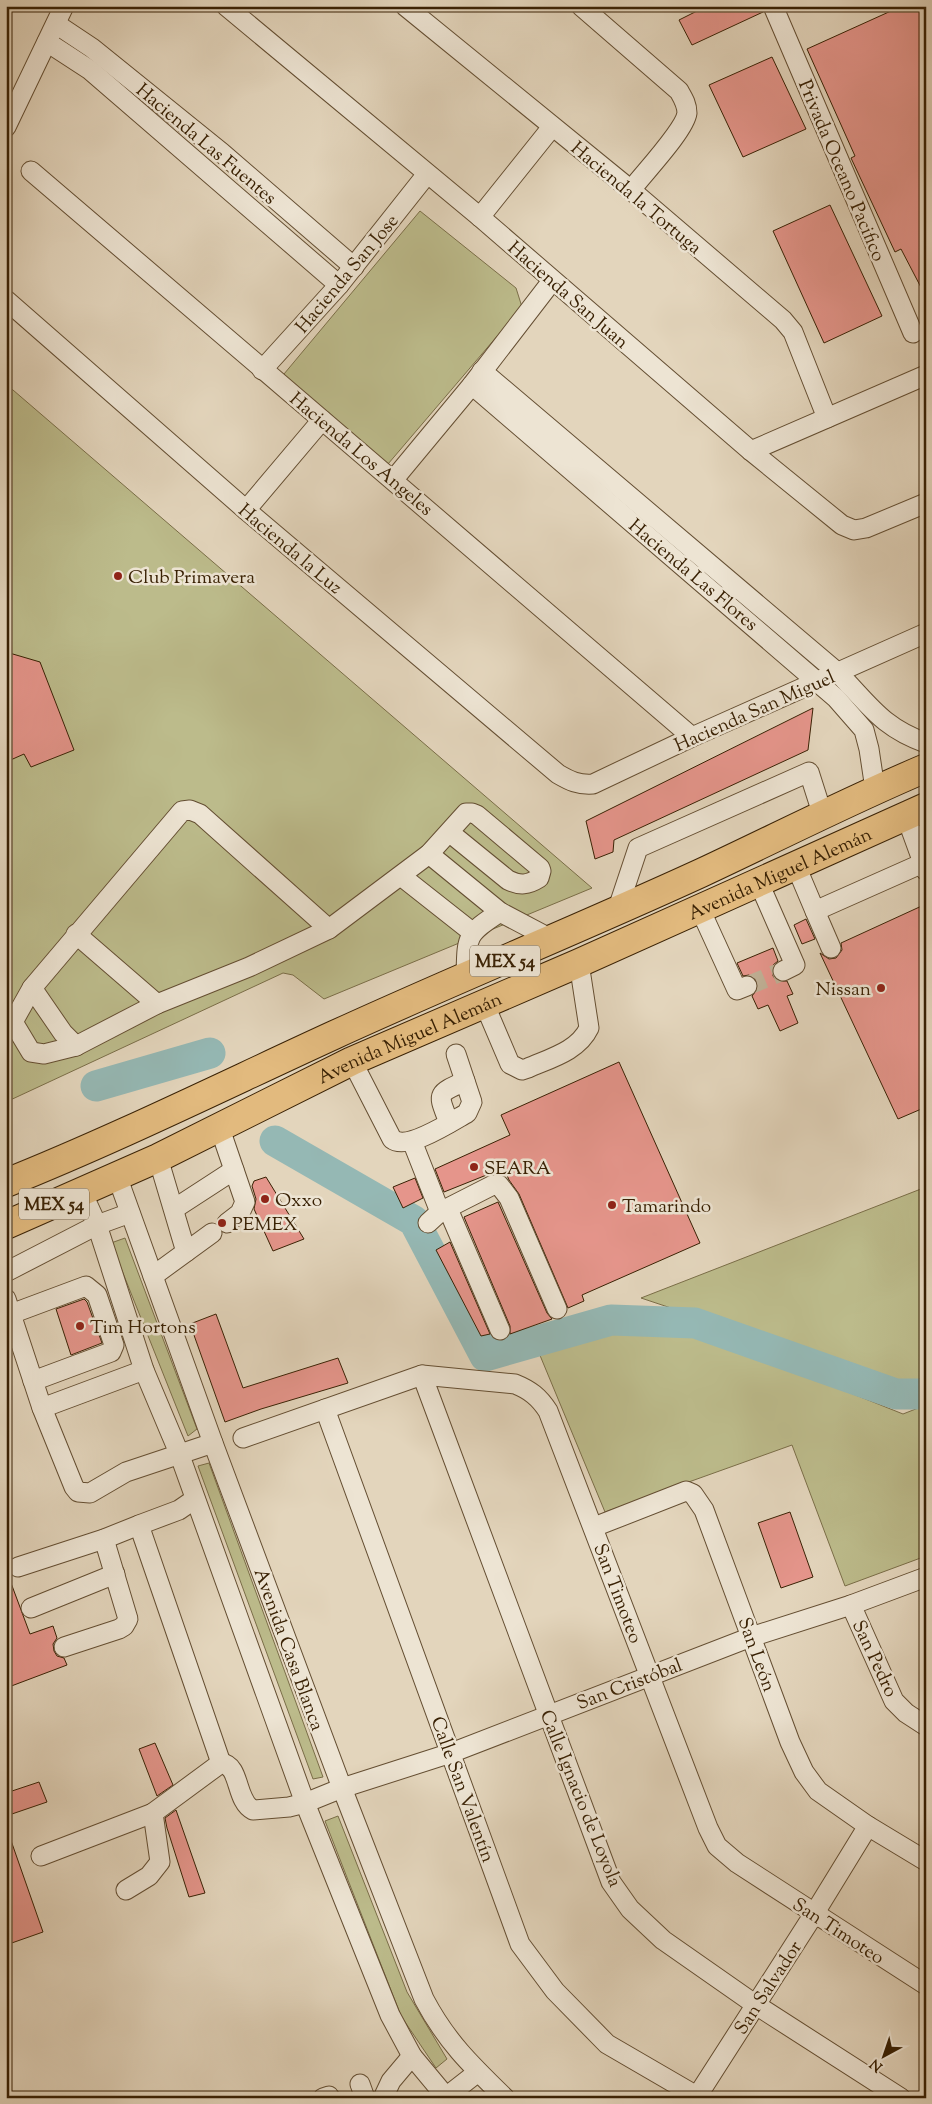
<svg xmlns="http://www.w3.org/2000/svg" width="932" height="2104" font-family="'Sorts Mill Goudy',serif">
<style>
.green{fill:#bcbb8b;stroke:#7a6e48}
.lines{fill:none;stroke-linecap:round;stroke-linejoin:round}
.river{stroke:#95b8b4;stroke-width:31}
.building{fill:#e5958b;stroke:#392104}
.minor-tunnel{stroke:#c1b197;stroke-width:19;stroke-dasharray:19 9;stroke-linecap:butt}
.minor-casing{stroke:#644e32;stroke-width:21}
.highway-casing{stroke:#392104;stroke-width:30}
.minor{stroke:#ede4d3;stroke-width:19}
.highway{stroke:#e2ba7e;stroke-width:28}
.poi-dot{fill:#8f2418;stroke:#ede4d3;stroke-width:2}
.labels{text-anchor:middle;stroke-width:5;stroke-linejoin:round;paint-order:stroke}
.shield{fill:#ede4d3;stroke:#6f5c42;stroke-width:1}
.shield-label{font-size:18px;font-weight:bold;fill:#392104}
.street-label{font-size:19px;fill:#392104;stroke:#ede4d3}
.poi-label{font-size:19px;fill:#392104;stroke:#ede4d3;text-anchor:start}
</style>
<rect width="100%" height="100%" fill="#e3d5bc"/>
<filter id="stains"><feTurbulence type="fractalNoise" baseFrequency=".004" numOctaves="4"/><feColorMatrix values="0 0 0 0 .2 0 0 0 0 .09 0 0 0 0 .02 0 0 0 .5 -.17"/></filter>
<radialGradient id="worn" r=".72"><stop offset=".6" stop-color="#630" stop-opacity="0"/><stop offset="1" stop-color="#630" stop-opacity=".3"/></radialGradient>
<!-- green -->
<g class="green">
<polygon points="420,211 516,288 522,307 388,464 287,383 284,374"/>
<polygon points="6,384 592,888 324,999 293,975 283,973 6,1102"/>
<polygon points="926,1187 926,1376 905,1386 641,1298"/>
<polygon points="125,1238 197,1429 188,1436 111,1243"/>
<polygon points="667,1331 706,1335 903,1414 926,1405 926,1556 845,1586 792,1445 605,1512 539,1353 604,1332"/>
<polygon points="209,1463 323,1777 313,1779 198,1466"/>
<polygon points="338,1816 407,1992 447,2059 436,2068 401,2016 325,1821"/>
</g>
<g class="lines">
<!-- river -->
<g class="river">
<polyline points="96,1086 210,1053"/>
<polyline points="275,1141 414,1221 485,1356 611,1320 695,1323 896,1394 926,1394"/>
</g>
</g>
<!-- building -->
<g class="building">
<polygon points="707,6 762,6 763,12 692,45 679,20"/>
<polygon points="902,6 926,6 926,297 901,249 895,252 851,158 855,156 807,49"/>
<polygon points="772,57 806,129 743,157 709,85"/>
<polygon points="830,205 882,316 824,343 773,231"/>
<polygon points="6,652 40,662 74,750 31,767 24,754 6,762"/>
<polygon points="813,708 808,750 614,840 613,852 595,859 586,821"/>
<polygon points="926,904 926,1107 898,1119 820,953 829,959 836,958 842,950 841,943"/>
<polygon points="806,919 815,939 802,944 794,925"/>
<polygon points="773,948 778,961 773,965 773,976 777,981 787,981 793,994 787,996 798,1023 780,1031 768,1005 758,1009 752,996 758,988 757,981 749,975 743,976 737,963"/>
<polygon points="619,1062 700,1243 582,1295 584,1301 568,1308 519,1194 509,1180 504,1168 444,1192 435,1169 510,1135 501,1115"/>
<polygon points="266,1177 304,1239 273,1251 254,1209 256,1199 252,1186 254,1181"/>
<polygon points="415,1178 423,1198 403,1208 393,1187"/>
<polygon points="498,1202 547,1313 552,1319 510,1334 510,1326 464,1217"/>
<polygon points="450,1242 490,1334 481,1336 436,1250"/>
<polygon points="84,1299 87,1302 102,1343 71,1355 56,1309"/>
<polygon points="216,1314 243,1388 338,1358 348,1383 261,1409 225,1422 190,1324"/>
<polygon points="790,1512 813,1577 781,1588 758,1523"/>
<polygon points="8,1575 30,1634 53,1626 57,1638 53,1644 54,1651 57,1656 64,1658 67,1665 6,1688 6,1576"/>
<polygon points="155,1743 173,1785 157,1796 139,1749"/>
<polygon points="39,1782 47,1802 6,1816 6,1793"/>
<polygon points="176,1810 205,1893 189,1897 167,1828 165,1818"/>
<polygon points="6,1832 8,1832 43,1932 6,1945"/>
</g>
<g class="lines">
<!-- minor-tunnel -->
<polyline class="minor-tunnel" points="747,986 783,971"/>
<!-- minor casing -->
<g class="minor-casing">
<g id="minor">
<polyline points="226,6 480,217 751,451 842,525 854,530 866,528 926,503"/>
<polyline points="405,6 631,190 783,320 793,332 827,418"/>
<path d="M 581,6 L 679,91 C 683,98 687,104 687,113 C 685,130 643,174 631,190"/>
<polyline points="773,6 913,333"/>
<polyline points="56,24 92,48 222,153 354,267"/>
<polyline points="47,42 90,70 339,285"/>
<polyline points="6,127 64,6"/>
<path d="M 31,171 C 251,360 473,547 692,737"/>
<polyline points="480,217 552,127"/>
<path d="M 6,300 L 246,510 L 558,774 C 570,781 578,785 593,784 L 692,737 L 926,633"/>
<polyline points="262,370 339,285 427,174"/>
<path d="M 482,371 L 837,672 C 869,704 881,727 926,743"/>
<polyline points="472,385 836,698 864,730 869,749 875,789"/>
<polyline points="751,451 926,375"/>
<polyline points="394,479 472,385 552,281"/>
<polyline points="246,510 322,420"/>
<polyline points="906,816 926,871"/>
<polyline points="429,854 500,912 553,940"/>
<polyline points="796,866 815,911 923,863"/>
<polyline points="401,876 472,932"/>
<polyline points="759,883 795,965 783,971"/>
<polyline points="700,909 737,990 747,986"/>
<polyline points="617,911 638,848 809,772 823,816"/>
<polyline points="815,911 831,948"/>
<path d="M 76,934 L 157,1004 L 249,967 L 329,929 L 429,854 L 466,813 L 472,813 L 477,815 L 540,868 L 541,871 L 539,878 C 528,885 520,886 508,880 L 449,832"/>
<path d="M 466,977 C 467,936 465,935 500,912"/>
<path d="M 484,1003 L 510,1064 L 522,1070 L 528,1068 C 551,1058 578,1051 589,1028 L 579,963"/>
<polyline points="157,1004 76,1046 63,1033 32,988 182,811 190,810 200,814 329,929"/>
<polyline points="13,1022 31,1052 44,1054 76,1046"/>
<polyline points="6,1024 13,1022 32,988"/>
<path d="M 352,1061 L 392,1139 C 407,1151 451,1122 467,1113 L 472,1102 L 456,1054"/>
<path d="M 449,1123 C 438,1093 435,1095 465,1081"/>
<polyline points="219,1126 245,1202 240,1213 227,1223"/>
<polyline points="412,1141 440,1212"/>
<polyline points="158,1158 186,1252"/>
<path d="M 117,1176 L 213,1443 L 342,1788 L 424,1999 C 446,2041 471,2065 505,2098"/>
<polyline points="82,1192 97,1225 144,1370 179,1453 305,1803 390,2015 412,2056 447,2098"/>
<polyline points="174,1209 234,1170"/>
<polyline points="448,1209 500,1330"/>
<polyline points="428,1223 440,1212 493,1185 499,1185 509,1198 557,1309"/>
<polyline points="6,1272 97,1225 130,1213"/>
<polyline points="153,1276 212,1233"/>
<polyline points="6,1299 42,1408 144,1370"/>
<polyline points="11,1314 86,1286 97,1295 114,1345 111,1352 33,1381"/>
<polyline points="422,1375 611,1882 630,1909 663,1940 756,2005 901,2098"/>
<polyline points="42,1408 74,1487 78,1492 90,1493 126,1472 213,1443"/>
<polyline points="325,1409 520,1944 555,1991 607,2044 700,2098"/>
<path d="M 243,1438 L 422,1375 L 515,1384 C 530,1390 539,1397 548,1411 L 708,1828 L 717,1846 L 737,1863 L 926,1985"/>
<polyline points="195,1499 179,1510 139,1525 221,1763"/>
<polyline points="594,1527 686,1491 693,1494 704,1510 790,1742 804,1772 818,1791 868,1826 926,1861"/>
<polyline points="18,1567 104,1539 139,1525"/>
<polyline points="851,1605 894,1701 906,1713 926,1726"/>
<polyline points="31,1608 115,1574"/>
<polyline points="64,1647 119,1629 124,1626 128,1619 104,1539"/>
<polyline points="41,1856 153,1813"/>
<path d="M 126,1890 L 149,1876 L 160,1862 L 153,1813 L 221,1763 C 241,1765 235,1801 253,1810 L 289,1807 L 305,1803 L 342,1788 L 451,1753 L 751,1637 L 851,1605 L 926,1577"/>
<polyline points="360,2084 365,2098"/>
<polyline points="446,2097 478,2072"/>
<polyline points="323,2098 329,2096 330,2098"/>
<polyline points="383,2098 391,2081 412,2056"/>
<polyline points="696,2098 814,1914 868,1826"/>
</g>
</g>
<!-- highway casing -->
<g class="highway-casing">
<g id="highway">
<path d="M 6,1183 C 118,1138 225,1085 334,1035 C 456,979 579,929 701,873 C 776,838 850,800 926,768"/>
<path id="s1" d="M 6,1225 L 158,1158 L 352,1061 L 579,963 L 926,807"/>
</g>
</g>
<!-- minor -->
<use href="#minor" class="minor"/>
<!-- highway -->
<use href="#highway" class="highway"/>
</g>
<!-- markers -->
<g class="poi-dot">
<circle cx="118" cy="576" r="5"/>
<circle cx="881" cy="988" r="5"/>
<circle cx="474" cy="1167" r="5"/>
<circle cx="265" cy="1199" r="5"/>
<circle cx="612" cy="1205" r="5"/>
<circle cx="222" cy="1223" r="5"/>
<circle cx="80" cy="1326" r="5"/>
</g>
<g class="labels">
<!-- shield labels -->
<g class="shield">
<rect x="470" y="945.5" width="70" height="31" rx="4"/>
<rect x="19" y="1188.5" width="70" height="31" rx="4"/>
</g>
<g class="shield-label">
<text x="505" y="967">MEX 54</text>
<text x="54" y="1210">MEX 54</text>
</g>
<!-- street labels -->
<g class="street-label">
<text transform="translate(207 143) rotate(40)" y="7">Hacienda Las Fuentes</text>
<text transform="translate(843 170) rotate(67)" y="7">Privada Oceano Pacifico</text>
<text transform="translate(637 197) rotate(40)" y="7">Hacienda la Tortuga</text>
<text transform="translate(346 273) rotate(-50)" y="7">Hacienda San Jose</text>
<text transform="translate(569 294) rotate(41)" y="7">Hacienda San Juan</text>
<text transform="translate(362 453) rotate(40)" y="7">Hacienda Los Angeles</text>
<text transform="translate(291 548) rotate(40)" y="7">Hacienda la Luz</text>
<text transform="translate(694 574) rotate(40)" y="7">Hacienda Las Flores</text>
<text transform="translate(754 710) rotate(-24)" y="7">Hacienda San Miguel</text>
<text dy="7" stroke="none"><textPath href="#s1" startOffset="850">Avenida Miguel Alemán</textPath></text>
<text dy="7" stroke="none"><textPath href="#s1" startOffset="445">Avenida Miguel Alemán</textPath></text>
<text transform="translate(619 1593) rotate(69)" y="7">San Timoteo</text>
<text transform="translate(290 1649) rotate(70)" y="7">Avenida Casa Blanca</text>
<text transform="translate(758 1654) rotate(70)" y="7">San León</text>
<text transform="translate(876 1658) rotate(65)" y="7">San Pedro</text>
<text transform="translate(629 1683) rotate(-21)" y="7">San Cristóbal</text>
<text transform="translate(464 1789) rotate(70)" y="7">Calle San Valentín</text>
<text transform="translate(582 1798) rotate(68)" y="7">Calle Ignacio de Loyola</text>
<text transform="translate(839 1930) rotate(33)" y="7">San Timoteo</text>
<text transform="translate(767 1987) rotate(-57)" y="7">San Salvador</text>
</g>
<!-- poi labels -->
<g class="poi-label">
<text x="128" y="583">Club Primavera</text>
<text x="871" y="995" text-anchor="end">Nissan</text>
<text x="484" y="1174">SEARA</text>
<text x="275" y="1206">Oxxo</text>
<text x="622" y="1212">Tamarindo</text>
<text x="232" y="1230">PEMEX</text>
<text x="90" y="1333">Tim Hortons</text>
</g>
</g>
<!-- margin -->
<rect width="932" height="2104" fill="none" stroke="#e3d5bc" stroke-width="25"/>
<rect x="8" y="8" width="917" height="2089" fill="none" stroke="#392104" stroke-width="2.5"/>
<rect x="12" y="12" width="907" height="2079" fill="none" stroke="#392104"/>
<!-- north arrow -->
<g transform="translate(884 2056) rotate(220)" stroke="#ede4d3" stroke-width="4" paint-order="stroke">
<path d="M0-4L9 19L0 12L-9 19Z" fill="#392104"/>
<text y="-8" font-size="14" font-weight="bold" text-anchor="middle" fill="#392104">N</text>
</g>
<rect width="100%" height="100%" filter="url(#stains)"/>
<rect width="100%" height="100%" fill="url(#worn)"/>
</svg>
